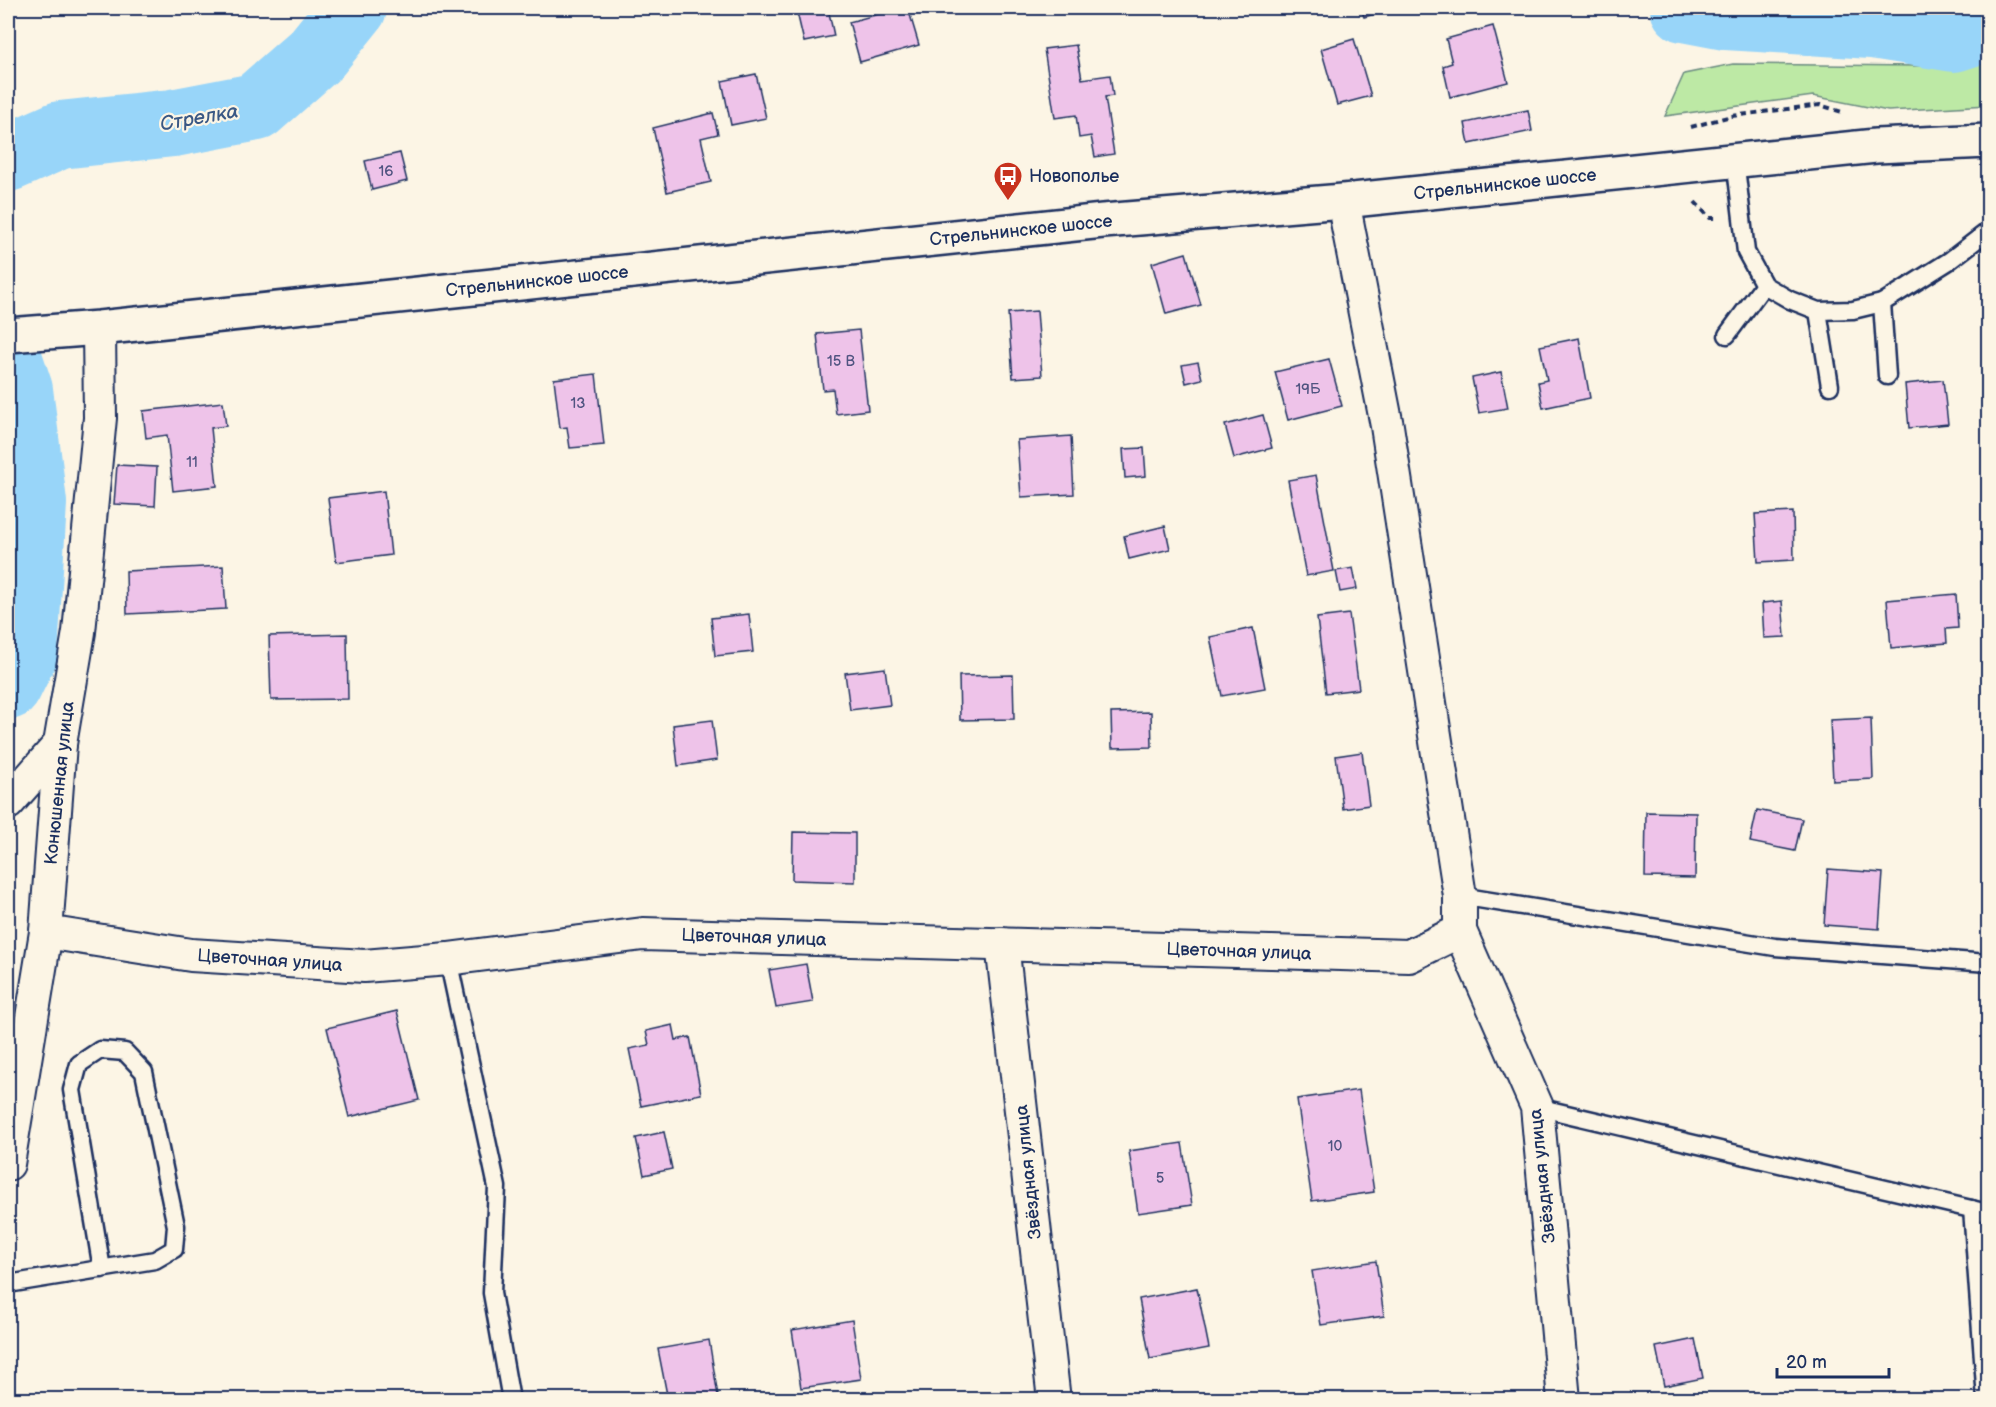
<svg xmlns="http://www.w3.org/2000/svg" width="1996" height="1407" font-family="'Balsamiq Sans',sans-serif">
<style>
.green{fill:#bde9a5;stroke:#6c8c82;stroke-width:1.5}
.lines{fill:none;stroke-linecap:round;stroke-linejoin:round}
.river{stroke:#98d5f9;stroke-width:68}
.building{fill:#eec3e9;stroke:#1b2f5e;stroke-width:1.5}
.service-casing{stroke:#1b2f5e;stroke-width:21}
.minor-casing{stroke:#1b2f5e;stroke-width:36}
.secondary-casing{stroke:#1b2f5e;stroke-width:38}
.path{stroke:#1b2f5e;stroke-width:4;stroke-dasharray:6 4.5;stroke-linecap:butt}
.service{stroke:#fcf5e5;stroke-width:16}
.minor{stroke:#fcf5e5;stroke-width:32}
.secondary{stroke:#fcf5e5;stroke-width:33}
.labels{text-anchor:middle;stroke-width:4.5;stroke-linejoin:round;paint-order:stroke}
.number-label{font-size:15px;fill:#505481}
.poi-label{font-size:18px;fill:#1b2f5e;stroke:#fcf5e5;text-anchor:start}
.street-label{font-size:18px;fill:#1b2f5e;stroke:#fcf5e5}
.water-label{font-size:20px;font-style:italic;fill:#3a5885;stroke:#fcf5e5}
</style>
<rect width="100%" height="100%" fill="#fcf5e5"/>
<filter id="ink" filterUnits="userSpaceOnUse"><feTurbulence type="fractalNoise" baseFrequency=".0167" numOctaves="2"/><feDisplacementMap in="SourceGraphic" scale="12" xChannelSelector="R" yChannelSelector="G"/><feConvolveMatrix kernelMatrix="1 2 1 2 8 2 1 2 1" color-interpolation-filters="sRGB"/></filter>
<g filter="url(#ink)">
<!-- green -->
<polygon class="green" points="1733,64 1918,66 1988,64 1988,105 1888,111 1813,96 1665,116 1684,74"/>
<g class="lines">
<!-- river -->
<g class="river">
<polyline points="1684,8 1726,16 1872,25 1954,38 1988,27"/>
<polyline points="8,158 60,135 173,123 256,107 316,54 353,8"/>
<polyline points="8,357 19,390 33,503 24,653 8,686"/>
</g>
</g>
<!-- building -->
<g class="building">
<polygon points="796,8 828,8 834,36 804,42"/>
<polygon points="901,8 908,8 919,45 860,62 849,22"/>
<polygon points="1361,8 1381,8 1382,12 1364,17"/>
<polygon points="1493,26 1508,82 1450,97 1443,66 1452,63 1446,39"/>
<polygon points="1354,39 1371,96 1337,105 1321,49"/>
<polygon points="1076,45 1082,79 1110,75 1113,96 1105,97 1114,154 1095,157 1091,136 1079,138 1076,115 1055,118 1044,49"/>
<polygon points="756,74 766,118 731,125 722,81"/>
<polygon points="1528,110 1532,131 1469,144 1465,123"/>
<polygon points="713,113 718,134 701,138 711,182 667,192 653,128"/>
<polygon points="400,153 407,181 372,190 365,161"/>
<polygon points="1186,253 1201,305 1166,314 1152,263"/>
<polygon points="1037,311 1042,376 1013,378 1008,313"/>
<polygon points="859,330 868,410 836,414 833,389 823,390 817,334"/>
<polygon points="1579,338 1590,398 1543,408 1538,382 1547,380 1540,346"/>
<polygon points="1329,359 1342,406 1288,420 1275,372"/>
<polygon points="1198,362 1202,379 1186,383 1182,365"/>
<polygon points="1501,372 1508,408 1479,413 1472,378"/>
<polygon points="596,374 604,445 570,448 567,427 560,428 554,379"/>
<polygon points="1943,380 1948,424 1909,428 1905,384"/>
<polygon points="223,402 226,426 211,428 217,486 173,491 167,435 146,438 143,411"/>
<polygon points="1263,415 1272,448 1234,458 1225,425"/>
<polygon points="1071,436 1074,494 1021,497 1017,440"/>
<polygon points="1144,448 1146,476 1125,478 1123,449"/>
<polygon points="117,465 157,467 155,506 114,504"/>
<polygon points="1316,475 1334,571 1306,576 1288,480"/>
<polygon points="384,491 391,555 336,562 328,498"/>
<polygon points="1793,512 1794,560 1758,562 1755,514"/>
<polygon points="1165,526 1170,549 1129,559 1124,536"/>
<polygon points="223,566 226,609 127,614 126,571"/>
<polygon points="1353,568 1357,589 1340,592 1336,571"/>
<polygon points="1956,594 1958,628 1946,629 1947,643 1891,648 1887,600"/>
<polygon points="1782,601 1785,637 1764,638 1762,603"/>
<polygon points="749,614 753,652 715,656 711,618"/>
<polygon points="1349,614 1359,689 1326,693 1317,618"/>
<polygon points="1253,628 1265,688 1222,696 1210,637"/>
<polygon points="347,634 348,699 271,700 269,636"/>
<polygon points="885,668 890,705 850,710 845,673"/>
<polygon points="1013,675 1014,719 960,720 959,676"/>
<polygon points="1151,712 1152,747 1112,748 1111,713"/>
<polygon points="1871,718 1873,779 1833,781 1830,720"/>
<polygon points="712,720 717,760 678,766 673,725"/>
<polygon points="1362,752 1369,805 1343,809 1336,756"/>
<polygon points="1757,810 1802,819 1795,851 1750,842"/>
<polygon points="1646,812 1696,813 1695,878 1645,877"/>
<polygon points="793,832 855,833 855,882 792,880"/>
<polygon points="1828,869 1883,873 1879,929 1824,925"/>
<polygon points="806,964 813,1002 776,1008 769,970"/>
<polygon points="397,1011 419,1100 349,1117 327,1028"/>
<polygon points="673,1025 676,1040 690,1037 701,1094 641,1106 629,1049 649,1045 646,1031"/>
<polygon points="1359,1090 1374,1192 1312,1201 1297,1099"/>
<polygon points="664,1132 672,1169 644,1175 636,1138"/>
<polygon points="1182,1143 1192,1205 1138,1213 1129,1151"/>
<polygon points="1376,1261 1384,1316 1321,1325 1312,1271"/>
<polygon points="1197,1288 1209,1348 1150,1359 1139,1299"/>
<polygon points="852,1320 861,1379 801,1388 792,1330"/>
<polygon points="1695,1339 1703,1378 1664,1386 1656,1347"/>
<polygon points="709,1340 718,1396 699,1400 668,1400 658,1349"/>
<polygon points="1469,1391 1471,1400 1418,1400"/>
<polygon points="1239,1392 1240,1400 1191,1400"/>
</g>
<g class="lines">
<!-- service casing -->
<g class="service-casing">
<g id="service">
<polyline points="1735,159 1746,252 1764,285 1790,300 1818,311 1853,310 1882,303 1949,261 1988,231"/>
<polyline points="1882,303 1887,376"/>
<polyline points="1818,311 1830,386"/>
<polyline points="1727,335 1764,285"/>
<polyline points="1460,896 1775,947 1988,963"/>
<polyline points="448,959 497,1187 492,1293 511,1400"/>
<polyline points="1537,1107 1988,1213"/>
<polyline points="1972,1209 1986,1400"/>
<polyline points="8,1284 155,1260 174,1249 176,1226 144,1072 125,1052 100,1050 79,1064 72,1090 102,1269"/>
</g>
</g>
<!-- minor casing -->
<g class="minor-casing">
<g id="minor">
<polyline points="1343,201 1387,426 1460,896 1460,931 1537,1107 1564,1400"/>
<polyline points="8,803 60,744"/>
<polyline points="46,932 191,955 364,966 448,959 643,934 1409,956 1460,931"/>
<polyline points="1002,944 1054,1400"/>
<polyline points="8,1164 46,932 60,744 79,632 100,418 99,328"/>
</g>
</g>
<!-- secondary casing -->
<g class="secondary-casing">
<polyline id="secondary" points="8,335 99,328 1103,221 1343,201 1876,146 1988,141"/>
</g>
<!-- path -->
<g class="path">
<polyline points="1691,127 1731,116 1820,105 1842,112"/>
<polyline points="1695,202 1710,218 1716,218"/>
</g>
<!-- service -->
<use href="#service" class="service"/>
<!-- minor -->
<use href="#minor" class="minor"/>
<!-- secondary -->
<use href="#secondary" class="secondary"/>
</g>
</g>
<!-- icons -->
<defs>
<g id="bus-pin" transform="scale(1.5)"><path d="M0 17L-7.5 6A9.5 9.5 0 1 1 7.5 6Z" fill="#c8321e" stroke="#fcf5e5"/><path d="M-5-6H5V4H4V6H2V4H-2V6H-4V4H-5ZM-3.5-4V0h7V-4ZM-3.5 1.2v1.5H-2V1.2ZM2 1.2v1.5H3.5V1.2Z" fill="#fff"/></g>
</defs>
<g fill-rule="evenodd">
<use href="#bus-pin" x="1008" y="176"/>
</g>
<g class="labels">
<!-- number labels -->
<g class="number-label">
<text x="386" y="176">16</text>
<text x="841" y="366">15 В</text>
<text x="1308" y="394">19Б</text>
<text x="578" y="408">13</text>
<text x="192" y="467">11</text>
<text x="1335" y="1151">10</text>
<text x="1160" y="1183">5</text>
</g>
<!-- poi labels -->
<g class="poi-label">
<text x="1029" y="182">Новополье</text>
</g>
<!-- street labels -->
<g class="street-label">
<text transform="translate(1505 184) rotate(-6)" y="6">Стрельнинское шоссе</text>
<text transform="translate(1021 230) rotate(-6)" y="6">Стрельнинское шоссе</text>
<text transform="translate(537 281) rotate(-6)" y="6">Стрельнинское шоссе</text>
<text transform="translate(59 783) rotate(-84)" y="6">Конюшенная улица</text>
<text transform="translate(754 937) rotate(2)" y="6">Цветочная улица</text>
<text transform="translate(1239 951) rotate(2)" y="6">Цветочная улица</text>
<text transform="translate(270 960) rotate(4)" y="6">Цветочная улица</text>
<text transform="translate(1028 1172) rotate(-96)" y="6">Звёздная улица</text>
<text transform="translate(1542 1176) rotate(-96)" y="6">Звёздная улица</text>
</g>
<!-- water labels -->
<g class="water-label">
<text transform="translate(199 117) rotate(-10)" y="7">Стрелка</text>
</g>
</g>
<!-- margin -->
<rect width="1996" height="1407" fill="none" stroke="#fcf5e5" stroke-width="30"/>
<rect x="15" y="15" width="1966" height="1377" fill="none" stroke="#1b2f5e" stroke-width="2" filter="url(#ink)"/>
<!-- scale -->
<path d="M1777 1368v9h112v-9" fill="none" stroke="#1b2f5e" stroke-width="3"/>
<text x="1786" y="1368" font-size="18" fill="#1b2f5e" stroke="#fcf5e5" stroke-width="4.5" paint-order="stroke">20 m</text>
</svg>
